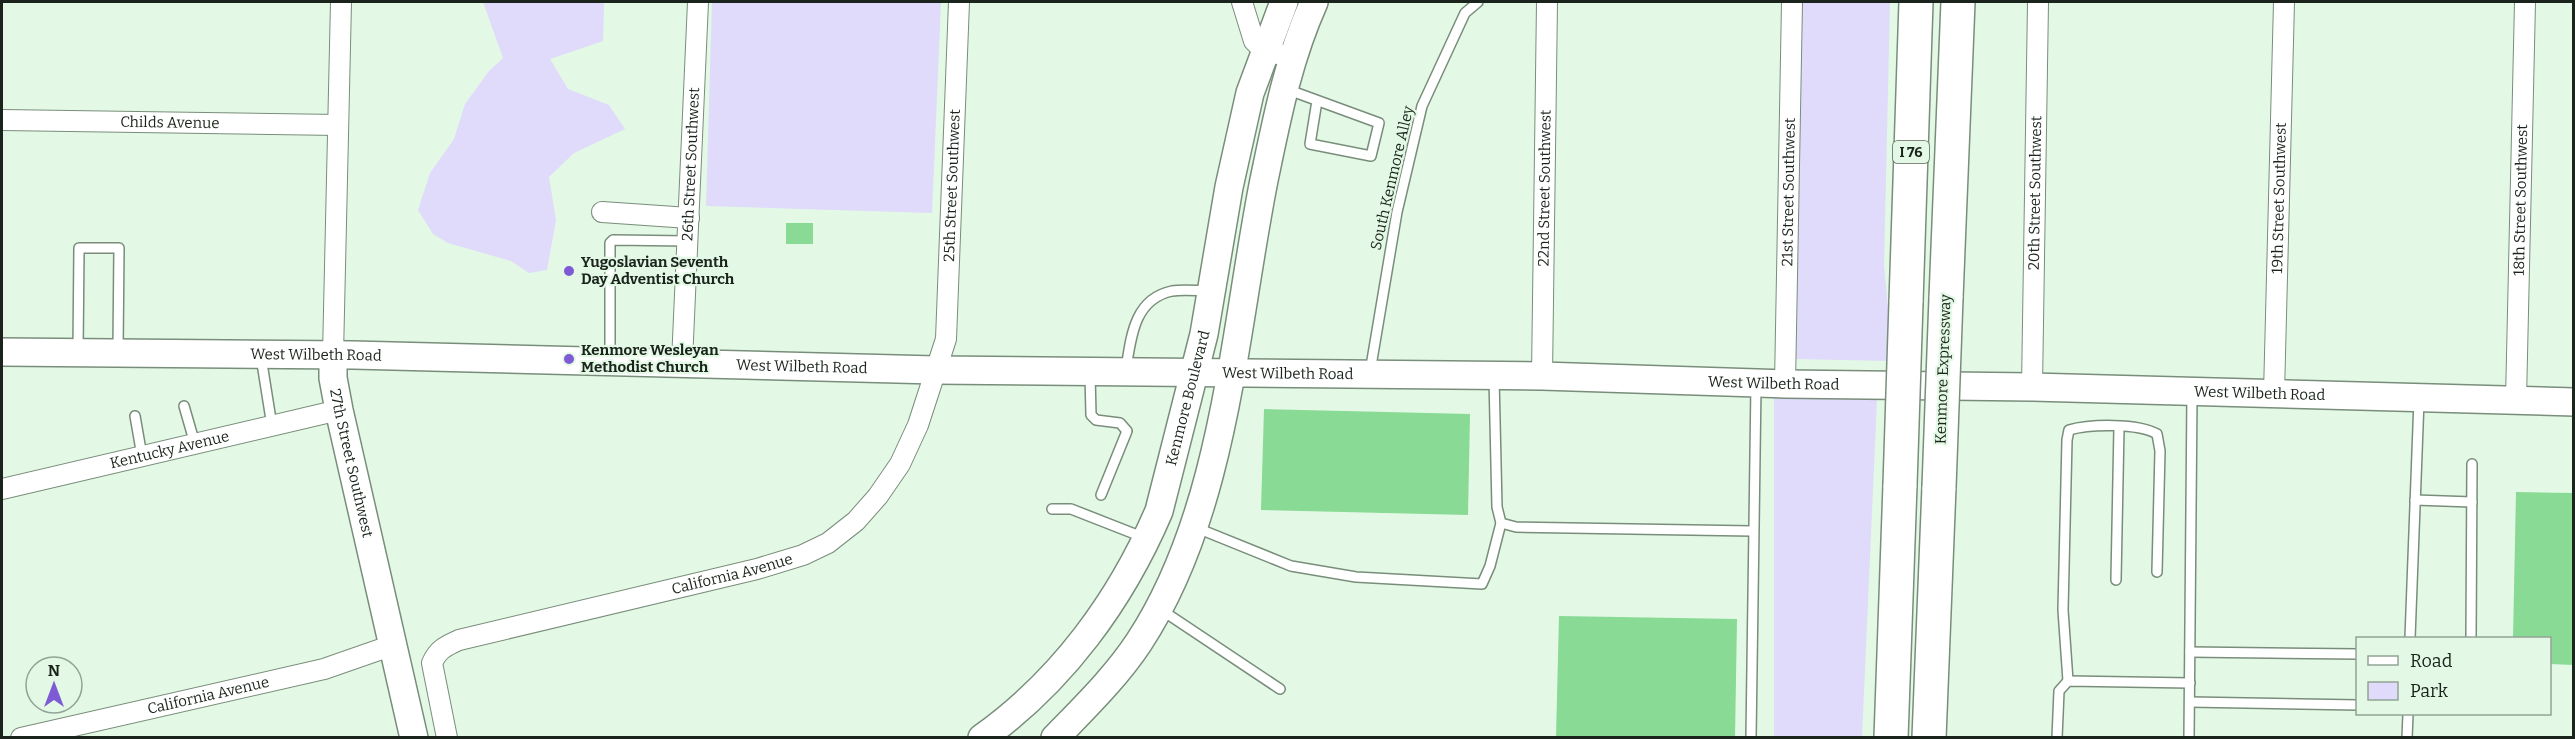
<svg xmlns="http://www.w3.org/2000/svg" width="2575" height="739" font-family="Bitter,serif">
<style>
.green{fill:#e0dafb}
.building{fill:#88da94}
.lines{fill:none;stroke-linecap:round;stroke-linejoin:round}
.lane-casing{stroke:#798d7b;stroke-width:12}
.street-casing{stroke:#798d7b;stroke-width:22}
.secondary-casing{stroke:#798d7b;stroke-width:30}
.highway-casing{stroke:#798d7b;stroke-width:36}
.lane{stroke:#fff;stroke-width:9}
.street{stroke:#fff;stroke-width:20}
.secondary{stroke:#fff;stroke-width:27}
.highway{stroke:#fff;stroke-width:33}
.highway-bridge-casing{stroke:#798d7b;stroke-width:36;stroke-linecap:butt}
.highway-bridge{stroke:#fff;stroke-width:33}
.poi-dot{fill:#7e5ad4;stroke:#e3f9e5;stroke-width:2}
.labels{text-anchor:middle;stroke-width:4.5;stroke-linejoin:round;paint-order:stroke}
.shield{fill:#e3f9e5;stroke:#576458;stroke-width:1.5}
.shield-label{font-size:14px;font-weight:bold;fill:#1b241c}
.street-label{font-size:15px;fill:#1b241c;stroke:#e3f9e5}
.poi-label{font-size:15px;font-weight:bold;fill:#1b241c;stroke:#e3f9e5;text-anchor:start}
</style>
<rect width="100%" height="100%" fill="#e3f9e5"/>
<!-- green -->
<g class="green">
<polygon points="483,2 604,2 603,41 550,59 568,89 609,105 625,129 574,153 549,177 556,220 547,270 529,273 511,261 448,243 433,234 418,210 430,173 454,139 465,104 489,71 503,58"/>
<polygon points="712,2 941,2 932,213 706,206"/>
<polygon points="1802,2 1890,2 1884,265 1891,340 1889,361 1795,359"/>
<polygon points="1774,398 1877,399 1862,737 1774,737"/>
</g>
<!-- building -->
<g class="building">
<rect x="786" y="223" width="27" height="21"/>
<polygon points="1264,409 1470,414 1468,515 1261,510"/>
<polygon points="2516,492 2574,493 2574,665 2550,664 2550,639 2513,639"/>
<polygon points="1559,616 1737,619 1735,738 1556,738"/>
</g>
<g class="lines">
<!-- lane casing -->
<g class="lane-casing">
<g id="lane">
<polyline points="1286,89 1379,123 1371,156 1310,144 1317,101"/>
<polyline points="78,351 79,248 119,248 118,349"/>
<polyline points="261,357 272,426"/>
<polyline points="610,358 610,243 613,240 688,241"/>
<path d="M 1126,369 C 1131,337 1134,299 1172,291 C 1184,289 1198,291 1210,291"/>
<polyline points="1370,372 1397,212 1422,106 1465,13 1478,2"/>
<polyline points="1090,374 1091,415 1096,420 1120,423 1127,431 1101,495"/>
<polyline points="1494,378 1497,507 1501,523 1516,527 1752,531"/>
<polyline points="184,406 195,444"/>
<polyline points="135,416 142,456"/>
<polyline points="2415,500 2472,502"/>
<polyline points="1052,509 1071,509 1145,538"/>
<polyline points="1197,528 1291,566 1356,577 1482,584 1490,566 1501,523"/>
<polyline points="2116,580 2119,427"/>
<polyline points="1160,609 1280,689"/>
<polyline points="2410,638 2419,400"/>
<polyline points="2471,638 2472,464"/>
<polyline points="2190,652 2358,654"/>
<path d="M 2068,681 L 2063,610 L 2067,440 L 2069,430 C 2090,424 2138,423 2157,434 L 2160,451 L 2157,572"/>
<polyline points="2190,702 2358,705"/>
<polyline points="1751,738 1756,385"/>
<polyline points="2057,738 2059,691 2068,681 2190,683"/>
<polyline points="2189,738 2192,395"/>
<polyline points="2407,738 2408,714"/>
</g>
</g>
<!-- street casing -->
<g class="street-casing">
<g id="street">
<polyline points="1242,2 1254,41 1264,51 1292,57"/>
<path id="s1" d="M 2,120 L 338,125"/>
<polyline points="602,212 689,218"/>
<polyline points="333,355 341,2"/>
<path id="s2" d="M 682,362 L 698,2"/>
<path id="s3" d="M 1542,376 L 1547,2"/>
<path id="s4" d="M 1785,384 L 1792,2"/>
<path id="s5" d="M 2032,387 L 2038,2"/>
<path id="s6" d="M 2274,394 L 2284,2"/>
<path id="s7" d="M 2516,400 L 2525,2"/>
<path id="s8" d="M 2,489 L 339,410"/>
<path id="s9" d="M 21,738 L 324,669 L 393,645"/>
<path id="s10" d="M 447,738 L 432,663 C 438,649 446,646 459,640 L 757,569 L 803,555 L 828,543 L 856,521 L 878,496 L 900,464 L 918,425 L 946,339 L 959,2"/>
</g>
</g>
<!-- secondary casing -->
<g class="secondary-casing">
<g id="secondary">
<path id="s11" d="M 2,352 L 353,355 L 935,370 L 1542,376 L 1785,384 L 2032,387 L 2574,402"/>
<path id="s12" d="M 333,355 L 333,378 L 339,410 L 414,738"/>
<path id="s13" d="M 982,738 C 1062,681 1121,600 1159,511 L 1204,334 L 1229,187 L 1250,93 L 1284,2"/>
<path d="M 1055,738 C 1084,708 1116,677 1139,642 C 1225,511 1234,331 1264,180 C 1277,118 1288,60 1314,2"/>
</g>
</g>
<!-- highway casing -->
<g class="highway-casing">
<g id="highway">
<polyline points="1946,298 1958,2"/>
<polyline points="1906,302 1916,2"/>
<polyline points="1891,738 1900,485"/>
<polyline points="1929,738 1939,487"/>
</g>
</g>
<!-- lane -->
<use href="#lane" class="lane"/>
<!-- street -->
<use href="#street" class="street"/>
<!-- secondary -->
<use href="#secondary" class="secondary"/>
<!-- highway -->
<use href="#highway" class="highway"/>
<!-- highway-bridge casing -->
<g class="highway-bridge-casing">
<g id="highway-bridge">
<polyline points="1900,485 1906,302"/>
<polyline points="1939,487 1946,298"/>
</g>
</g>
<!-- highway-bridge -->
<use href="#highway-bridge" class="highway-bridge"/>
</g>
<!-- markers -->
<g class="poi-dot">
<circle cx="569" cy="271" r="6"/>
<circle cx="569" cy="359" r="6"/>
</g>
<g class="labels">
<!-- shield labels -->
<rect class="shield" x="1893" y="141" width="36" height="22" rx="4.5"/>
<g class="shield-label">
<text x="1911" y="157">I 76</text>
</g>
<!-- street labels -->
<g class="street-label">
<text dy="5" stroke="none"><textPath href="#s1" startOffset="168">Childs Avenue</textPath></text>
<text dy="5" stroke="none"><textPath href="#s2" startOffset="198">26th Street Southwest</textPath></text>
<text transform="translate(1392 178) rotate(-77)" y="5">South Kenmore Alley</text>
<text dy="5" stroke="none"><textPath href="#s10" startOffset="890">25th Street Southwest</textPath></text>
<text dy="5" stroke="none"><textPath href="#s3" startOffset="188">22nd Street Southwest</textPath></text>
<text dy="5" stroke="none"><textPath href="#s4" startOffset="192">21st Street Southwest</textPath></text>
<text dy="5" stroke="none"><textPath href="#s5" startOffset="194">20th Street Southwest</textPath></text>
<text dy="5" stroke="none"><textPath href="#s6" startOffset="196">19th Street Southwest</textPath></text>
<text dy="5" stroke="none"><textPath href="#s7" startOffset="200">18th Street Southwest</textPath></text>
<text dy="5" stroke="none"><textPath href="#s11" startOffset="314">West Wilbeth Road</textPath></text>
<text dy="5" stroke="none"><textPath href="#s11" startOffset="800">West Wilbeth Road</textPath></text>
<text transform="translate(1943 369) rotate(-88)" y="5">Kenmore Expressway</text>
<text dy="5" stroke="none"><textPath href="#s11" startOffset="1286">West Wilbeth Road</textPath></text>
<text dy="5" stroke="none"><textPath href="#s11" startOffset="1772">West Wilbeth Road</textPath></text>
<text dy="5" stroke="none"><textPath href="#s11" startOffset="2258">West Wilbeth Road</textPath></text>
<text dy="5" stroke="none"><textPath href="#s13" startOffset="408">Kenmore Boulevard</textPath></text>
<text dy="5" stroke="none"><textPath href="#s8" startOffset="172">Kentucky Avenue</textPath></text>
<text dy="5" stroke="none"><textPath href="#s12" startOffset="110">27th Street Southwest</textPath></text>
<text dy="5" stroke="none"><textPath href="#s10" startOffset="394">California Avenue</textPath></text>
<text dy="5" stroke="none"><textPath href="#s9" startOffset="192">California Avenue</textPath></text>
</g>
<!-- poi labels -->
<g class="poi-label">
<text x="581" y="267">Yugoslavian Seventh<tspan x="581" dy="17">Day Adventist Church</tspan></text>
<text x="581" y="355">Kenmore Wesleyan<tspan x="581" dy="17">Methodist Church</tspan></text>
</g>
</g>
<!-- border -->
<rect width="2575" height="739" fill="none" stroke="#1b241c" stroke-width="6"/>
<!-- legend -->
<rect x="2356" y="637" width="195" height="78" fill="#e3f9e5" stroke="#93a495" stroke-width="1.5"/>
<rect x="2368" y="656" width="30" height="9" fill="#ffffff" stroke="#93a495" stroke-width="1.5"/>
<text x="2410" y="667" font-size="18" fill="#1b241c">Road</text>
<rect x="2368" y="682" width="30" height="18" fill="#e0dafb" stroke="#93a495" stroke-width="1.5"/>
<text x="2410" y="697" font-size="18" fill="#1b241c">Park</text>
<!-- north arrow -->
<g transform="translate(54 685)"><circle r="28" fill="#e3f9e5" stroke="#93a495" stroke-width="1.5"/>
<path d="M0-4.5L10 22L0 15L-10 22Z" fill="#7e5ad4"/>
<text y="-9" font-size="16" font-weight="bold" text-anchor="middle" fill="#1b241c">N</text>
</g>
</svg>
